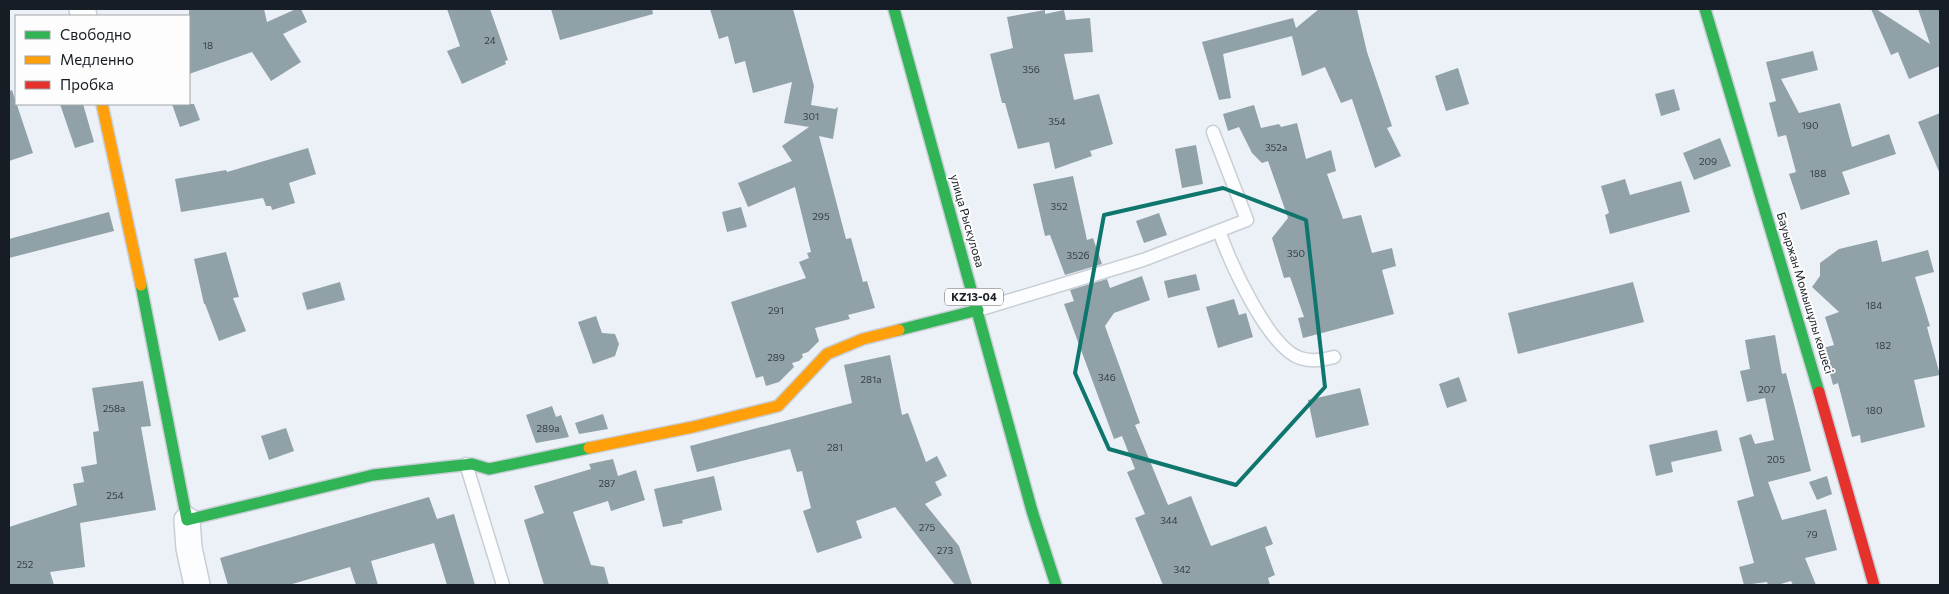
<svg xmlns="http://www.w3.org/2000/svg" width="1949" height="594" font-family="Commissioner,sans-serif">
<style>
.building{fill:#90a1a8}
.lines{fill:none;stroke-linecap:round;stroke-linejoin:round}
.lane-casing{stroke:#c8ced5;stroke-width:15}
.street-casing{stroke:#c8ced5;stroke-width:28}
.fast-casing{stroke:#c8ced5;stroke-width:14}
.slow-casing{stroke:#c8ced5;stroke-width:14}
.jam-casing{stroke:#c8ced5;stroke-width:14}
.lane{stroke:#fcfdfe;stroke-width:12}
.street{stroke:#fcfdfe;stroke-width:25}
.fast{stroke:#30b455;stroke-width:11}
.slow{stroke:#ff9f0a;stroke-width:11}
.jam{stroke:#e5322d;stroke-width:11}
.marked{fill:none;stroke:#0f766e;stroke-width:4;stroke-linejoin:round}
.labels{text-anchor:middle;stroke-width:4;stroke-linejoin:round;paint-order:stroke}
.number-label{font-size:10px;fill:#353e45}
.shield{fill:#fdfdfd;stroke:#5c6065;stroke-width:1}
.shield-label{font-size:11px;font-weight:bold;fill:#171d24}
.street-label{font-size:12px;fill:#171d24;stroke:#fdfdfd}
</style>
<rect width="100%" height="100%" fill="#ebf1f7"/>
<!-- building -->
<g class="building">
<polygon points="189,9 264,9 267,22 296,9 301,9 307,22 283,34 301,62 271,81 252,52 189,74"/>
<polygon points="447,9 490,9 508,60 505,61 506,64 462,84 447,51 460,46"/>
<polygon points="551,9 652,9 653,14 560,40"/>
<polygon points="710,9 793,9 814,86 811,105 835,109 838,107 833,139 819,136 846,239 851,238 863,282 867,281 875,308 848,315 850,319 815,328 819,341 808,352 802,354 803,357 799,361 792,363 794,367 779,382 766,386 763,376 756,378 731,302 806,278 799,262 809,258 807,253 811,252 795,187 748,207 738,183 792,161 782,146 809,127 784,123 792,82 753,93 745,61 735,64 728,36 719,39"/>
<polygon points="1319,9 1357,9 1367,52 1392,126 1387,128 1401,156 1375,168 1352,99 1341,103 1325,67 1302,76 1292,36 1223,54 1231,98 1219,100 1202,42 1293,18 1296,28"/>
<polygon points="1871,9 1876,9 1930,44 1918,9 1940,9 1940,66 1909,79 1898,52 1891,55"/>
<polygon points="1045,10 1045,14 1064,10 1066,20 1090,18 1093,52 1064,54 1074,100 1099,94 1113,144 1090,151 1092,156 1055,169 1049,142 1018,149 1005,103 1002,103 990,54 1013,48 1007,17"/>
<polygon points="1813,51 1818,70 1781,79 1799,113 1840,103 1852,147 1889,134 1896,154 1842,172 1850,194 1801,210 1789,174 1796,172 1786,135 1778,137 1769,103 1776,101 1766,62"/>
<polygon points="1458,68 1469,104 1446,111 1435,76"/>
<polygon points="1674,89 1680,110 1661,116 1655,94"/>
<polygon points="12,90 33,153 9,161 9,91"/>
<polygon points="60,104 83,104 94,142 75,148"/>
<polygon points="172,104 194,104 200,120 180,127"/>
<polygon points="1254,105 1261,128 1279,124 1281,127 1297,123 1306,159 1331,150 1336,171 1327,174 1343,219 1361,215 1372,253 1392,248 1396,266 1382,270 1394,314 1303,338 1298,318 1304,317 1290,277 1284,278 1272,238 1288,218 1268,161 1262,163 1252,153 1239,127 1228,131 1223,114"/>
<polygon points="1940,113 1940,174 1918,122"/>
<polygon points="1720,138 1731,166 1694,180 1683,153"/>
<polygon points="1196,145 1203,184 1182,188 1175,149"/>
<polygon points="308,148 316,174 289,183 295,203 272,210 271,206 266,206 263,198 181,212 175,179 226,170 227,172"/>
<polygon points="1073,176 1087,240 1093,238 1102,264 1065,275 1050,235 1045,236 1033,184"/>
<polygon points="1625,179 1630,195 1681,181 1690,212 1610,234 1605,215 1609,213 1601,186"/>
<polygon points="741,207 747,227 727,232 722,212"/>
<polygon points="109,212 114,231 9,258 9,239"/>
<polygon points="1159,213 1167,235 1144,243 1136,221"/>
<polygon points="1877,240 1882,262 1928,250 1934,272 1915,277 1930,326 1927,327 1940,375 1914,380 1925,427 1861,443 1860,435 1852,437 1838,383 1833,385 1823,348 1834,345 1825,317 1839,312 1812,287 1820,276 1820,263 1839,249"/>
<polygon points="226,252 239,297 233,298 246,331 219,341 205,304 204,304 194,259"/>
<polygon points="1196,274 1200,290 1168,298 1164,281"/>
<polygon points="1142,276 1150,300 1114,313 1105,326 1140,423 1135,425 1168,505 1191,496 1211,546 1266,526 1273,544 1265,547 1275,575 1268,578 1270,585 1163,585 1135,518 1145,514 1127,472 1135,469 1122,436 1114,439 1064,304 1074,301 1070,290 1107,279 1110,288"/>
<polygon points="340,282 345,300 307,310 302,293"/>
<polygon points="1633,282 1644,322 1518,354 1508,313"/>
<polygon points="1234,299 1239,315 1246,313 1253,337 1218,348 1206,307"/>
<polygon points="596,316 602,333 615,334 619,344 615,356 593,364 578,322"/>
<polygon points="1775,335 1782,374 1786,373 1811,471 1768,482 1782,520 1826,509 1837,550 1805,558 1816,585 1793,585 1791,581 1777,585 1768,585 1767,582 1744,585 1739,567 1754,563 1737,501 1754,496 1739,438 1751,434 1755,444 1774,440 1765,398 1747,402 1740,371 1750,369 1745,340"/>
<polygon points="890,355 902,415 908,413 926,462 937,456 947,476 935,482 942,495 925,504 959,546 972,585 955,585 895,507 856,521 862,538 817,553 803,511 811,508 802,471 797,472 790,449 697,472 690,446 852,403 844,365"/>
<polygon points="1459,377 1467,401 1447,408 1439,384"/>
<polygon points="143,381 151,426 141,427 156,510 80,523 85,567 50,572 54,585 9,585 9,527 77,505 73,484 84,482 81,467 97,464 93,432 99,431 92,388"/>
<polygon points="1360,388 1369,425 1316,438 1308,400"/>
<polygon points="552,406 556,417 561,415 569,437 536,443 526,415"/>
<polygon points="603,414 608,429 579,434 575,423"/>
<polygon points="286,428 294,451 269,460 261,436"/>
<polygon points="1717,430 1722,451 1671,462 1673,472 1656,476 1649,445"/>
<polygon points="613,459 618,476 636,470 645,500 611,511 608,501 573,512 591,565 604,567 609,585 544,585 524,520 544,513 534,486 591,469 589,464"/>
<polygon points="714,476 722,510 682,520 683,523 663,527 654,489"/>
<polygon points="1827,476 1832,494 1817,500 1809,482"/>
<polygon points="429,497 437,519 454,514 475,585 447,585 434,543 371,561 378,585 356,585 350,567 289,585 228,585 220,558"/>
</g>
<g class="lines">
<!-- lane casing -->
<g class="lane-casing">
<g id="lane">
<path d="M 1219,231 C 1230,262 1268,347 1300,358 C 1311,362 1323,360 1334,357"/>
<polyline points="978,310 1143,260 1247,220 1213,132"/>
<polyline points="466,464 503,585"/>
</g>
</g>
<!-- street casing -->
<g class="street-casing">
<g id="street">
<polyline points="82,9 84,16"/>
<polyline points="187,520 189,548 197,585"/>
</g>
</g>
<!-- fast casing -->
<g class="fast-casing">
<g id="fast">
<polyline points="894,9 1032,511 1056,585"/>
<polyline points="1705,9 1819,392"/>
<polyline points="141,285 187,520 373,475 472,464 489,469 589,448"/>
<polyline points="899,330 978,310"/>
</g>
</g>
<!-- slow casing -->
<g class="slow-casing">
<g id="slow">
<polyline points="102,104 141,285"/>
<polyline points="589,448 693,427 778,406 827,354 863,339 899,330"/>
</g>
</g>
<!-- jam casing -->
<g class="jam-casing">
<polyline id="jam" points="1819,392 1874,585"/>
</g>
<!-- lane -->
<use href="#lane" class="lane"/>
<!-- street -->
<use href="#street" class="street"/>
<!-- fast -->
<use href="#fast" class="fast"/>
<!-- slow -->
<use href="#slow" class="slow"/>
<!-- jam -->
<use href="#jam" class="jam"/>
</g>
<!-- marked area -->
<path class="marked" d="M 1223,188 L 1306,220 L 1325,387 L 1236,485 L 1109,449 L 1075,373 L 1104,215 Z"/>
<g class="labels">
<!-- number labels -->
<g class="number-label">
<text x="490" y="44">24</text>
<text x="208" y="49">18</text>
<text x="1031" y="73">356</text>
<text x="811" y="120">301</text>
<text x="1057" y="125">354</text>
<text x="1810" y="129">190</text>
<text x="1276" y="151">352а</text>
<text x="1708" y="165">209</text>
<text x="1818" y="177">188</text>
<text x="1059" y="210">352</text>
<text x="821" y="220">295</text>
<text x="1296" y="257">350</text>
<text x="1078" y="259">352б</text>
<text x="1874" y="309">184</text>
<text x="776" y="314">291</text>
<text x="1883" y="349">182</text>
<text x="776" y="361">289</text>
<text x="1107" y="381">346</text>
<text x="871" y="383">281а</text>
<text x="1767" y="393">207</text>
<text x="114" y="412">258а</text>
<text x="1874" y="414">180</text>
<text x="548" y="432">289а</text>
<text x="835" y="451">281</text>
<text x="1776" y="463">205</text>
<text x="607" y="487">287</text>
<text x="115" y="499">254</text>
<text x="1169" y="524">344</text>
<text x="927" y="531">275</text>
<text x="1812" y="538">79</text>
<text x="945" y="554">273</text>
<text x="25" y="568">252</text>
<text x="1182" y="573">342</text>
</g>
<!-- shield labels -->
<rect class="shield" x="945" y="288.5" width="58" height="17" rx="4"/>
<g class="shield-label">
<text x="974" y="301">KZ13-04</text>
</g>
<!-- street labels -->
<g class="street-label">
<text transform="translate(967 221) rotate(74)" y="4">улица Рыскулова</text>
<text transform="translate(1805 293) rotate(73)" y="4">Бауыржан Момышұлы көшесі</text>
</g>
</g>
<!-- border -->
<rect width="1949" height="594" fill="none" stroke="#171d24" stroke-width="20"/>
<!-- legend -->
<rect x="15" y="15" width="175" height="90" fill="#fdfdfd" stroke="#a1a3a6"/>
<rect x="25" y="31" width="25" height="8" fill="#30b455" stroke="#a1a3a6"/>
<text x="60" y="40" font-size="15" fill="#171d24">Свободно</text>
<rect x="25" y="56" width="25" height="8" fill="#ff9f0a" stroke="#a1a3a6"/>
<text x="60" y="65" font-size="15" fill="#171d24">Медленно</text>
<rect x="25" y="81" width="25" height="8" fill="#e5322d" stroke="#a1a3a6"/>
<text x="60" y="90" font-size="15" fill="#171d24">Пробка</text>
</svg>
